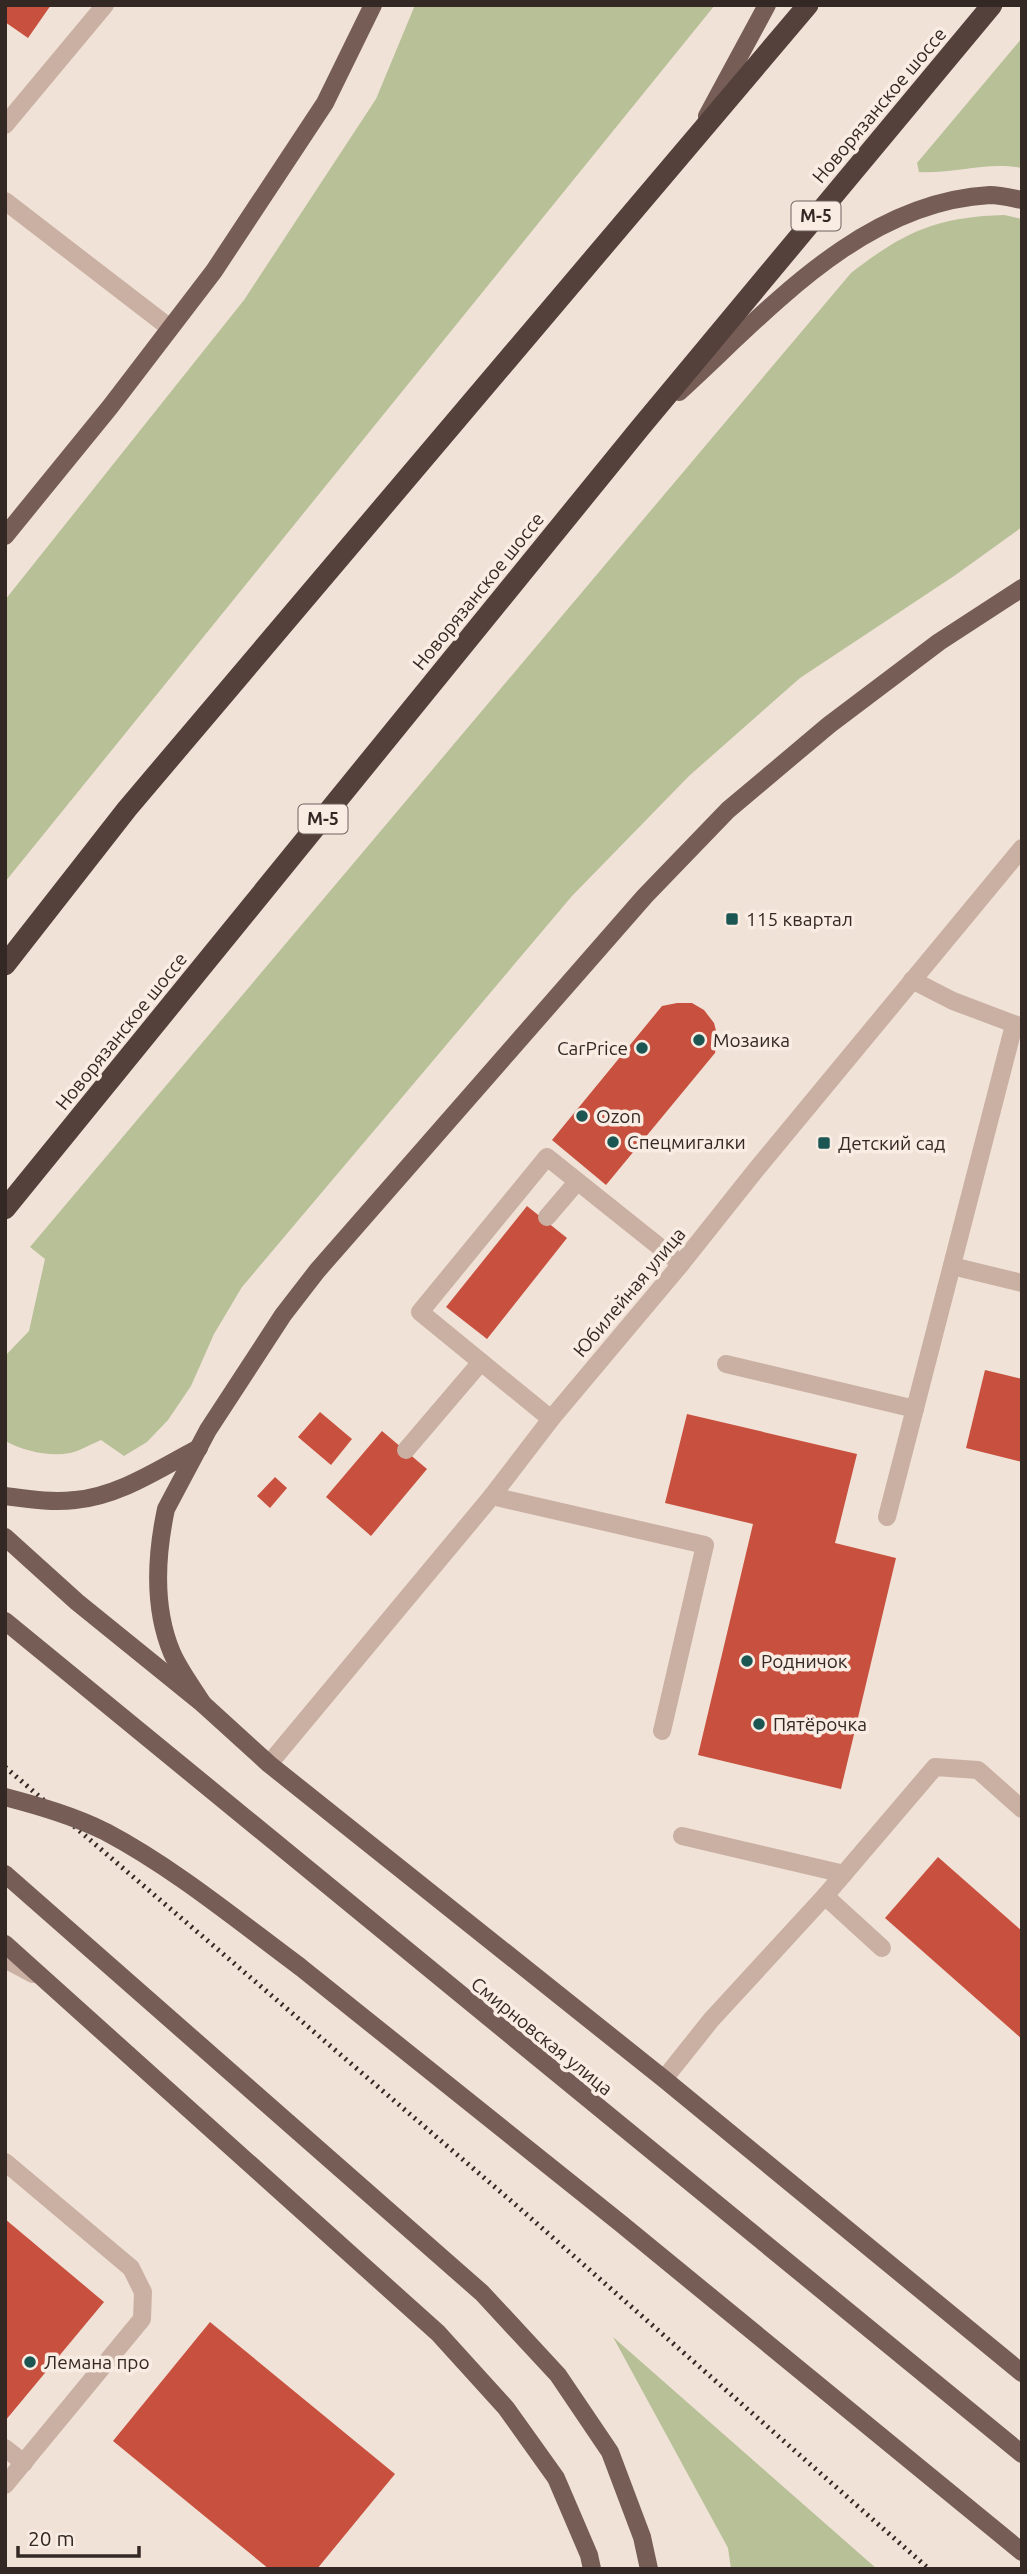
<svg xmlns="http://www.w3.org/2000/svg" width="1027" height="2574" font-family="Ubuntu,sans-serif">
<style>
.green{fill:#b7c097}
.building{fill:#c8503e}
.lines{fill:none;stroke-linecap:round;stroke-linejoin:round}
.minor{stroke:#c9b0a3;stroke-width:18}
.major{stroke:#765d56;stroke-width:18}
.highway{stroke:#55413c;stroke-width:21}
.rail{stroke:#342825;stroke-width:5;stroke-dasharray:2 5;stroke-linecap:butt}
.major-bridge{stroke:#765d56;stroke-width:18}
.poi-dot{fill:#1b5653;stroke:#f9ece3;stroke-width:2.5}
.labels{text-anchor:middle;stroke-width:7;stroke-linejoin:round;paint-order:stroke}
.shield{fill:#f9ece3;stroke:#6f635e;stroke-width:2}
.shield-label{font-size:18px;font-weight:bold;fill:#342825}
.street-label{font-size:19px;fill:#342825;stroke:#f9ece3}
.poi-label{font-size:19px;fill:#342825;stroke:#f9ece3;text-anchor:start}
</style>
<rect width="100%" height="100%" fill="#f1e2d7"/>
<!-- green -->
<g class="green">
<polygon points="415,5 715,5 5,882 5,600 244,300 376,99"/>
<path d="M 1022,38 L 1022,168 C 987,161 954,174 919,172 L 917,163 Z"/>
<path d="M 1004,215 L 1022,219 L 1022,527 L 954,576 L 800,678 L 689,776 L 572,896 L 242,1287 L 214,1334 L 191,1386 L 168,1420 L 147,1442 L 124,1456 L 101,1440 C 91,1444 80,1451 70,1453 C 49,1457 24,1451 5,1441 L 5,1356 L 29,1331 L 45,1259 L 30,1247 L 851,273 C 904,232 936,217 1004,215 Z"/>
<polygon points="613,2337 877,2569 731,2569 728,2548"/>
</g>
<!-- building -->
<g class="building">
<polygon points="5,5 51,5 28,38 5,22"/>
<polygon points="677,1003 692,1003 704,1010 714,1023 718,1038 715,1053 606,1185 552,1140 662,1006"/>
<polygon points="527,1206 567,1238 487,1339 446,1307"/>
<polygon points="985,1370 1022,1379 1022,1462 966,1448"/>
<polygon points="320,1412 352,1439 331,1465 298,1437"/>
<polygon points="687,1414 857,1454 835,1543 896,1558 841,1789 698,1755 753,1524 665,1503"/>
<polygon points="382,1431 427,1469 371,1536 326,1497"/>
<polygon points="275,1477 287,1488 270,1508 257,1496"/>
<polygon points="938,1857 1022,1931 1022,2039 885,1918"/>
<polygon points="5,2219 104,2302 5,2421"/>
<polygon points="210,2322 395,2474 317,2569 269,2569 113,2441"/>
</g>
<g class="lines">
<!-- minor -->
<g class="minor">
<polyline points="5,125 105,5"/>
<polyline points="5,201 170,328"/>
<polyline points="912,980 953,1001 1022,1027"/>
<polyline points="547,1217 577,1182"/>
<polyline points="952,1266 1022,1283"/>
<polyline points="726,1364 915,1409"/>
<polyline points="551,1419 420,1312 547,1157 681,1264"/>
<polyline points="406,1450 481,1362"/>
<polyline points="492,1496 705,1545 662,1731"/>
<polyline points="887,1517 1014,1025"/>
<polyline points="269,1764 492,1496 551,1419 681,1264 755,1171 1022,848"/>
<polyline points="682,1836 844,1874"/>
<polyline points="825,1896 882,1948"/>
<polyline points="5,1959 33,1974"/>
<polyline points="664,2079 711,2020 825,1896 935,1767 978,1770 1022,1809"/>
<polyline points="5,2162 131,2268 143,2292 142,2319 5,2485"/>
<polyline points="5,2448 24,2463"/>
</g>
<!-- major -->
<g class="major">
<polyline points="707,116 767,5"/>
<path d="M 679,392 C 768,311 861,202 990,195 C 1000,195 1012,198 1022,200"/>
<polyline points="5,536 110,407 214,271 325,103 373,5"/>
<path d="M 5,1496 C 28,1499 52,1503 75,1500 C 120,1496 160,1468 199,1448"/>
<polyline points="5,1537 77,1602 203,1704 269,1764 664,2079 1022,2373"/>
<polyline points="5,1621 1022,2454"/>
<path d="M 203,1704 C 193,1688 180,1671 172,1653 C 153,1608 156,1556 166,1509 L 208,1430 L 283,1315 L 317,1271 L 645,896 L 728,810 L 829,725 L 939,642 L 1022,588"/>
<polyline points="5,1874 482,2293 558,2375 610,2452 642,2537 649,2569"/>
<polyline points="5,1944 438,2333 506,2408 556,2478 589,2555 592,2569"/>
<polyline points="299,1966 619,2222 1022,2552"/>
</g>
<!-- highway -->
<g class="highway">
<polyline points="5,965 127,809 808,5"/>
<polyline points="5,1209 640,428 992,5"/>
</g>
<!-- rail -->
<polyline class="rail" points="5,1767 517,2206 929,2569"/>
<!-- major-bridge -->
<path class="major-bridge" d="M 5,1797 C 39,1806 74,1816 106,1832 C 174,1868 237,1920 299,1966"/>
</g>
<!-- markers -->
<g class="poi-dot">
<rect x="725" y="912" width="14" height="14" rx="3.5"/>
<circle cx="699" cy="1040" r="7"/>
<circle cx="642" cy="1048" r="7"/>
<circle cx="582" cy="1116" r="7"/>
<circle cx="613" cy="1142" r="7"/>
<rect x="817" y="1136" width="14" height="14" rx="3.5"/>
<circle cx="747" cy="1661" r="7"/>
<circle cx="759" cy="1724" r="7"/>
<circle cx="30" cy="2362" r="7"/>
</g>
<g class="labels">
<!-- shield labels -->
<g class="shield">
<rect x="791.5" y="201.5" width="49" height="29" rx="5"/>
<rect x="298.5" y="804.5" width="49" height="29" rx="5"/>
</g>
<g class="shield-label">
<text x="816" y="222">М-5</text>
<text x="323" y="825">М-5</text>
</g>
<!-- street labels -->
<g class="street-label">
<text transform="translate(879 105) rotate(-50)" y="7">Новорязанское шоссе</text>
<text transform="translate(478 591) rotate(-51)" y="7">Новорязанское шоссе</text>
<text transform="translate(121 1031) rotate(-51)" y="7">Новорязанское шоссе</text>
<text transform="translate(629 1292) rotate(-50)" y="7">Юбилейная улица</text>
<text transform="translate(542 2036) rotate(39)" y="7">Смирновская улица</text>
</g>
<!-- poi labels -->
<g class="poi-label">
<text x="746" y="926">115 квартал</text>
<text x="713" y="1047">Мозаика</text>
<text x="628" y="1055" text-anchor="end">CarPrice</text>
<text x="596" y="1123">Ozon</text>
<text x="627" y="1149">Спецмигалки</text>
<text x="838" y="1150">Детский сад</text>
<text x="761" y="1668">Родничок</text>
<text x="773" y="1731">Пятёрочка</text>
<text x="44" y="2369">Лемана про</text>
</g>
</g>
<!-- border -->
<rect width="1027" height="2574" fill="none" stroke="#342825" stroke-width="14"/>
<!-- scale -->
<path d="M18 2546v10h121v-10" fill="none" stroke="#342825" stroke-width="3.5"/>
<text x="28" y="2546" font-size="21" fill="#342825" stroke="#f9ece3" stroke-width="5" paint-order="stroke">20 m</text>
</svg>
